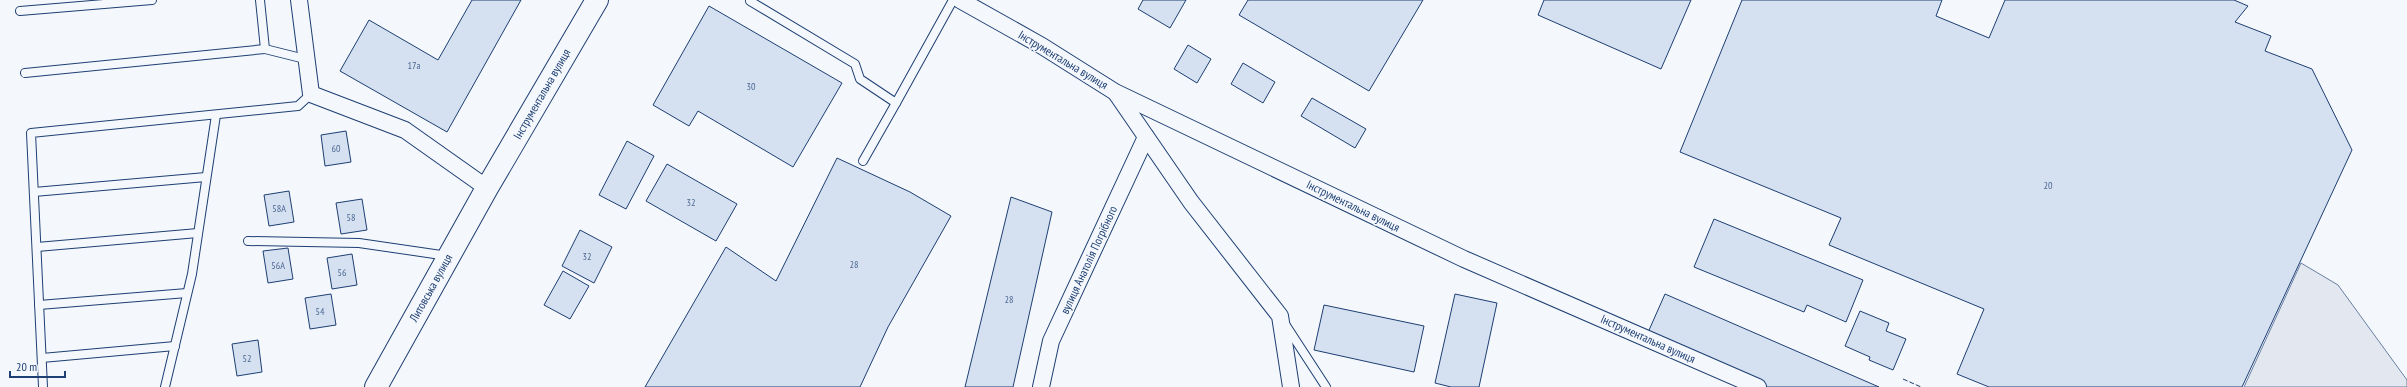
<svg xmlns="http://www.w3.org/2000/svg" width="2407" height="387" font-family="'PT Sans Narrow',sans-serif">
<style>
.parking{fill:#e3e8f0;stroke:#687fa3}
.building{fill:#d5e0f0;stroke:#1d3f73}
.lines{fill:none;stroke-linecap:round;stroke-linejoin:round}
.lane-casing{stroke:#1d3f73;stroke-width:10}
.street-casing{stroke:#1d3f73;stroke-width:18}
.secondary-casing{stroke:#1d3f73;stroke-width:24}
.lane{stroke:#f4f7fb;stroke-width:8}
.street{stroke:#f4f7fb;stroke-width:16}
.secondary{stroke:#f4f7fb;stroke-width:22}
.fence{stroke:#1d3f73;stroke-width:1;stroke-dasharray:5 2;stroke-linecap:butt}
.labels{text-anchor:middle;stroke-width:3;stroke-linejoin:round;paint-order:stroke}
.number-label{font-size:10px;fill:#4b6792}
.street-label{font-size:12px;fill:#1d3f73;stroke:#f4f7fb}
</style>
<rect width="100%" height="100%" fill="#f4f7fb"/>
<!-- parking -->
<polygon class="parking" points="2301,263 2338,285 2407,380 2407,387 2244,387"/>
<!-- building -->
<g class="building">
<polygon points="472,0 521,0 447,132 340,71 369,20 438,60"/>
<polygon points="1143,0 1186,0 1170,28 1138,9"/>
<polygon points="1248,0 1423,0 1369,91 1239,15"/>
<polygon points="1544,0 1691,0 1661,69 1538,15"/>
<polygon points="1742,0 1942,0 1936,16 1989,38 2005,0 2234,0 2248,6 2235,22 2271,36 2265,51 2312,69 2352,150 2242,387 1989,387 1957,374 1984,309 1829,245 1841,218 1680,152"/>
<polygon points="709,6 842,83 793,167 698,111 689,126 653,105"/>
<polygon points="1188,45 1211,59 1197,83 1174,69"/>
<polygon points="1243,63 1275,82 1263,103 1231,84"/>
<polygon points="1312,98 1366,129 1355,148 1301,116"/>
<polygon points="346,131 351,162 325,166 321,135"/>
<polygon points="627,141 654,156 626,209 599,195"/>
<polygon points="837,158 910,192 951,216 888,327 860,387 645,387 726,247 776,281"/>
<polygon points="667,164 737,204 716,241 646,201"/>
<polygon points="289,191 294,222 269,226 264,195"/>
<polygon points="1011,197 1052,212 1013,387 965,387"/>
<polygon points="362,199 367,230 341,234 336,203"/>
<polygon points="1714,219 1863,280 1846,322 1807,305 1804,312 1694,267"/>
<polygon points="580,230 612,247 594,283 562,266"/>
<polygon points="288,248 293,279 268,283 263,251"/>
<polygon points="352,254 357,285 332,289 327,258"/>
<polygon points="563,271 589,286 570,319 544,305"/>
<polygon points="331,294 336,325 310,329 305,298"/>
<polygon points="1455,294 1497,303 1479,387 1451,387 1435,383"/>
<polygon points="1665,294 1879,387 1762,387 1646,337"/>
<polygon points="1324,305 1424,326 1414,372 1314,350"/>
<polygon points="1860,311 1889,323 1886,331 1906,339 1893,370 1869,360 1870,357 1845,346"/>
<polygon points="258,340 262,372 237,376 232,344"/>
</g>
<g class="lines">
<!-- lane casing -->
<g class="lane-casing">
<g id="lane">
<polyline points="260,0 265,49 305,59"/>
<polyline points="750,1 855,64 860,79 896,103 953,0"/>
<polyline points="20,11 152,0"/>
<polyline points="25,73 265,49"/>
<polyline points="863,161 896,103"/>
<polyline points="34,192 206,177"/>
<polyline points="248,241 359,243 448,256"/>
<polyline points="37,247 198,233"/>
<polyline points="39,305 187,293"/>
<polyline points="1285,324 1326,387"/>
<polyline points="42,358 175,346"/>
<polyline points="43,387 31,133 298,106 311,94"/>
<polyline points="165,387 192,274 216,115"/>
</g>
</g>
<!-- street casing -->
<g class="street-casing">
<g id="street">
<polyline points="299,0 311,94 405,130 487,188"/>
<polyline points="960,0 1042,46 1115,92 1464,259 1758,387"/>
<polyline points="1116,93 1191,202 1280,316 1291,387"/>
<polyline points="1041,387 1051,341 1146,137"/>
</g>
</g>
<!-- secondary casing -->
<g class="secondary-casing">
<polyline id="secondary" points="376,387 487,188 597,0"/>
</g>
<!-- lane -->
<use href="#lane" class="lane"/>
<!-- street -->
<use href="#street" class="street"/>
<!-- secondary -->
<use href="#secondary" class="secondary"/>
<!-- fence -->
<polyline class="fence" points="1903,379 1921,387"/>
</g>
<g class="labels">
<!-- number labels -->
<g class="number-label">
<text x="414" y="69">17а</text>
<text x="751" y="90">30</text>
<text x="336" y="152">60</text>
<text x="2048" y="189">20</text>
<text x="691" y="206">32</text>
<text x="279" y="212">58А</text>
<text x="351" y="221">58</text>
<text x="587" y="260">32</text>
<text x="854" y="268">28</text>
<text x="278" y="269">56А</text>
<text x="342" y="276">56</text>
<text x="1009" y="303">28</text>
<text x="320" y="315">54</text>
<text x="247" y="362">52</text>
</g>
<!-- street labels -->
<g class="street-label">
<text transform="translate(1063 60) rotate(31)" y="4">Інструментальна вулиця</text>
<text transform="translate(542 94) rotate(-60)" y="4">Інструментальна вулиця</text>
<text transform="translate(1353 206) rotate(26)" y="4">Інструментальна вулиця</text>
<text transform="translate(1089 260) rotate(-65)" y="4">вулиця Анатолія Погрібного</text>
<text transform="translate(431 288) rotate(-61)" y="4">Литовська вулиця</text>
<text transform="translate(1648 339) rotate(24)" y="4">Інструментальна вулиця</text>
</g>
</g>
<!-- scale -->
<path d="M10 371v6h55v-6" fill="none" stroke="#1d3f73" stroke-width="2"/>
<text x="16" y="371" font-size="12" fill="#1d3f73" stroke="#f4f7fb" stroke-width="3" paint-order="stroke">20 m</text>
</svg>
